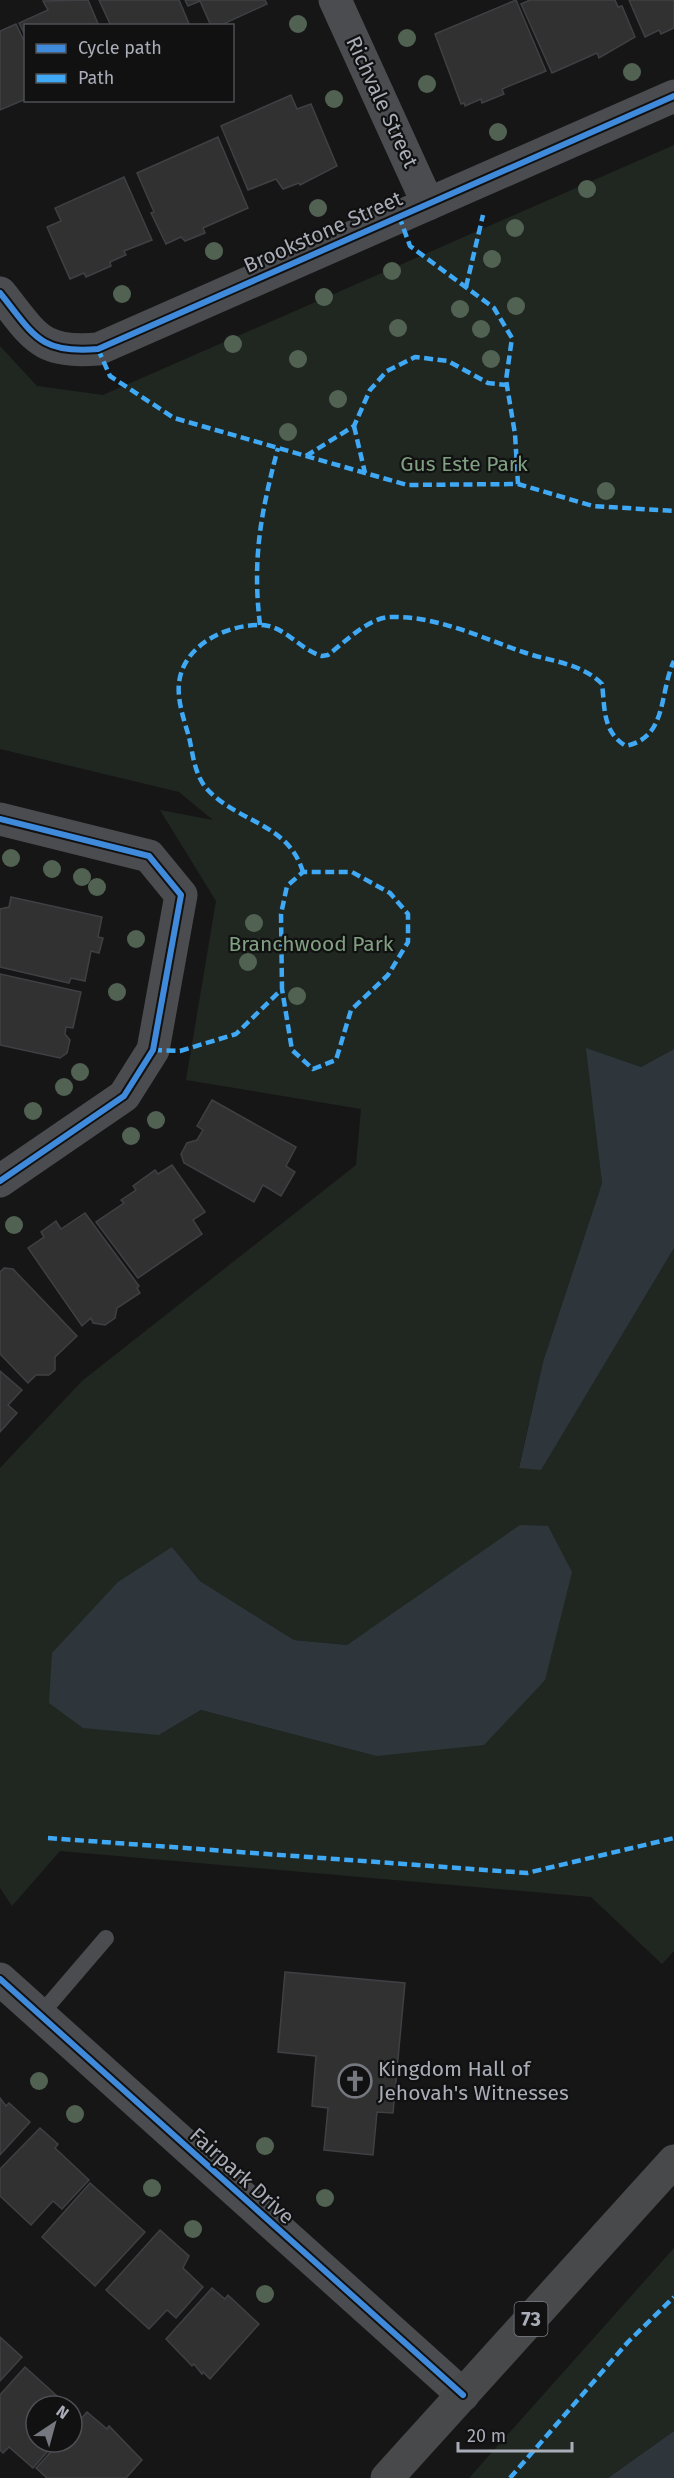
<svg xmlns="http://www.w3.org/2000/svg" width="674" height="2478" font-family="'Fira Sans',sans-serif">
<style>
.green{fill:#202721;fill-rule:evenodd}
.water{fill:#2e363b}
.building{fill:#313132;stroke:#3f4043;stroke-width:1.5}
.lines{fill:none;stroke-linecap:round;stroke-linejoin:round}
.lane{stroke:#4b4c4f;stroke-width:16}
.street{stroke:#4b4c4f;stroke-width:33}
.primary{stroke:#48494b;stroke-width:33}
.quiet{stroke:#3fa9f5;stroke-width:4.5;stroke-dasharray:9 4.5;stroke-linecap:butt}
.cycleway-casing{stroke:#111112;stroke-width:10}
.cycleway{stroke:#408adc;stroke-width:6}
.tree{fill:#516252}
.labels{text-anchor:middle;stroke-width:4.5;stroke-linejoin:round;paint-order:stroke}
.shield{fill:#111112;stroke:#7b7e86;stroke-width:1.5}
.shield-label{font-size:20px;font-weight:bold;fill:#a9adb7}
.street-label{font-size:21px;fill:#a9adb7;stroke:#111112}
.park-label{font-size:21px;fill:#81a082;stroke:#111112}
.poi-label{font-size:21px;fill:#a9adb7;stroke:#111112;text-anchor:start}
</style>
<rect width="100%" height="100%" fill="#161617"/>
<!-- green -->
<g class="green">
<path d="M 674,145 L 674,1049 L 641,1067 L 587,1049 L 602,1183 L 543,1362 L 519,1467 L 541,1469 L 674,1248 L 674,1951 L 662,1964 L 591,1897 L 60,1851 L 12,1906 L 0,1888 L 0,1468 L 82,1381 L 356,1165 L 361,1109 L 186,1080 L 216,901 L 160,810 L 213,820 L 179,792 L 0,749 L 0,346 L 37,386 L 103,395 ZM 172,1547 L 200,1581 L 294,1640 L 347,1645 L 421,1596 L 376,1756 L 201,1710 L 159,1735 Z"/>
<polygon points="674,2248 674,2431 608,2478 469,2478"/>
</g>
<!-- water -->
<g class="water">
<polygon points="586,1048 641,1067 674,1049 674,1248 541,1470 519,1468 543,1362 602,1183"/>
<polygon points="520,1525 548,1526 572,1572 545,1680 484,1745 376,1756 201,1710 159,1735 83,1728 49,1703 52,1653 118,1582 172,1547 200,1581 294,1640 347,1645"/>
<polygon points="674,2431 674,2478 608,2478"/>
</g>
<!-- building -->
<g class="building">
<polygon points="88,0 99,26 26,26 26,37 19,23 48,10 43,1"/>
<polygon points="99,0 179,0 190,26 111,26"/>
<polygon points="185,0 265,0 267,4 219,26 211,26 200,1 188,6"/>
<polygon points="516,0 546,71 502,89 504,94 482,103 481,99 465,106 464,103 461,104 435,34"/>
<polygon points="530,0 615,0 618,7 622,6 635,37 599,58 597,53 552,73 521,4"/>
<polygon points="629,0 674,0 674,28 661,34 659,30 645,37"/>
<polygon points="16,24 26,45 26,99 0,110 0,31"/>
<polygon points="291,95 297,109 311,104 337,166 300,185 299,183 283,189 276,179 248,190 221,126"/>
<polygon points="218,137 248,208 203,228 205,233 185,241 181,237 166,244 151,213 154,212 137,173"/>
<polygon points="124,177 152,240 124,251 126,255 110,262 111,266 86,277 84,273 70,279 47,227 61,221 55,208"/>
<polygon points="11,897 102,917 98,937 103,938 99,953 91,951 85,981 71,978 69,983 0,967 0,909 9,907"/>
<polygon points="0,974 81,992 73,1028 66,1027 65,1034 70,1040 67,1053 60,1058 0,1045"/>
<polygon points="212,1100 296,1147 286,1166 295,1172 281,1196 263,1185 254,1202 184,1163 181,1154 187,1143 197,1140 203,1130 197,1126"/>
<polygon points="172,1165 205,1212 193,1220 202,1234 138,1278 96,1222 124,1203 121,1200 136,1190 133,1186 155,1170 158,1174"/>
<polygon points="85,1213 139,1286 137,1288 140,1293 117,1308 115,1318 105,1325 93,1323 91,1318 82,1326 28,1248 44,1237 41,1232 56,1221 61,1229"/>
<polygon points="4,1268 13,1269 77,1336 55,1357 55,1370 49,1375 36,1375 28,1383 0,1354 0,1272"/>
<polygon points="0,1371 22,1390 8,1405 17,1413 0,1432"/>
<polygon points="285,1972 405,1983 393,2113 377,2112 373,2155 324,2150 328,2108 312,2106 316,2056 278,2052"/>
<polygon points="0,2098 6,2106 9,2103 30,2122 0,2155"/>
<polygon points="40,2128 58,2144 55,2148 89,2180 62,2209 53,2201 31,2225 0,2196 0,2169"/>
<polygon points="90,2183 145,2232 95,2286 42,2237"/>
<polygon points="160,2230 189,2256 183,2268 203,2287 176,2318 167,2310 149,2329 106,2290"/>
<polygon points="212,2288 225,2299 228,2295 259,2324 210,2379 203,2372 202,2374 194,2364 192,2366 166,2339"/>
<polygon points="0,2337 22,2357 0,2381"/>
<polygon points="25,2367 68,2406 36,2406 36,2442 56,2442 33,2468 9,2447 3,2453 0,2450 0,2395"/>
<polygon points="87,2412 107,2429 109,2426 142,2460 126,2478 47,2478 36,2468 60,2442 72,2442 72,2429"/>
</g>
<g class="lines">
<!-- lane -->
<polyline class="lane" points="40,2015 106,1938"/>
<!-- street -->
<g class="street">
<polyline points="335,0 428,204"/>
<path d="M 0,293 C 34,335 39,354 98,349 L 674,96"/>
<polyline points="0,819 149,856 181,895 153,1050 124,1096 0,1181"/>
<polyline points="0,1979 463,2395"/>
</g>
<!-- primary -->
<polyline class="primary" points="387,2478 674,2161"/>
<!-- quiet -->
<g class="quiet">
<polyline points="399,216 410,246 494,308 512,338 506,380 515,434 518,484"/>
<polyline points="466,287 483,215"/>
<polyline points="98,349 110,376 174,418 407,485 518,484 593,506 674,511"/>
<polyline points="354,426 365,473"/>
<polyline points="306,456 354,426 370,390 387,371 415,357 448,361 488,383 506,385"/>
<path d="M 260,625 C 252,558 261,512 278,448"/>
<path d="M 303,872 C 288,822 237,823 206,788 C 194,773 193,754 189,737 C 184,720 177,700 179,683 C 183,645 227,624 262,625 C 285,626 300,650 322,656 L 328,655 C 345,642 367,619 389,617 C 436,615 484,639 526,653 C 553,662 581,663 602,684 C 605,707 602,732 626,746 C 668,737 659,692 674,661"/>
<polyline points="153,1050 180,1051 236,1034 282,989 281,914 287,886 303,872 352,872 390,893 408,914 408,942 388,975 351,1010 336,1060 313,1069 292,1050 282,989"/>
<polyline points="48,1838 527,1873 674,1838"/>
<polyline points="510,2478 628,2342 674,2297"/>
</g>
<!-- cycleway casing -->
<g class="cycleway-casing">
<g id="cycleway">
<path d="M 0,293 C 34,335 39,354 98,349 L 674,96"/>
<polyline points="0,819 149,856 181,895 153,1050 124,1096 0,1181"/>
<polyline points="0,1979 463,2395"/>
</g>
</g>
<!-- cycleway -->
<use href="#cycleway" class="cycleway"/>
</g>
<!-- trees -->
<g class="tree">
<circle cx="298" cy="24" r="9"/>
<circle cx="407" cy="38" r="9"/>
<circle cx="632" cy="72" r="9"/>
<circle cx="427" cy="84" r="9"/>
<circle cx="334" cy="99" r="9"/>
<circle cx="498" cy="132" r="9"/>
<circle cx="587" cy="189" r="9"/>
<circle cx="318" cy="208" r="9"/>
<circle cx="515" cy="228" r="9"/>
<circle cx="214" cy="251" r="9"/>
<circle cx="492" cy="259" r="9"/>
<circle cx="392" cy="271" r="9"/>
<circle cx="122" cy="294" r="9"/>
<circle cx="324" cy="297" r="9"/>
<circle cx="516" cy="306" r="9"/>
<circle cx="460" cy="309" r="9"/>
<circle cx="398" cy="328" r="9"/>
<circle cx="481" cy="329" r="9"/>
<circle cx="233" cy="344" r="9"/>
<circle cx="298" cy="359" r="9"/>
<circle cx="491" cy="359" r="9"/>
<circle cx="338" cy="399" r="9"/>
<circle cx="288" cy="432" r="9"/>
<circle cx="606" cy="491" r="9"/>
<circle cx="11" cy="858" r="9"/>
<circle cx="52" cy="869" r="9"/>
<circle cx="82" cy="877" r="9"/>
<circle cx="97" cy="887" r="9"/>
<circle cx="254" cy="923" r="9"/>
<circle cx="136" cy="939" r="9"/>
<circle cx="248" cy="962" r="9"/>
<circle cx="117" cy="992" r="9"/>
<circle cx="297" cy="996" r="9"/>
<circle cx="80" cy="1072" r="9"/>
<circle cx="64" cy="1087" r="9"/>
<circle cx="33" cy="1111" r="9"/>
<circle cx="156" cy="1120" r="9"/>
<circle cx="131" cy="1136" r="9"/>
<circle cx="14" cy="1225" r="9"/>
<circle cx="39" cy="2081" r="9"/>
<circle cx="75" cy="2114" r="9"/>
<circle cx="265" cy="2146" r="9"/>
<circle cx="152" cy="2188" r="9"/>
<circle cx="325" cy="2198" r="9"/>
<circle cx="193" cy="2229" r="9"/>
<circle cx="265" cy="2294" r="9"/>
</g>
<!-- icons -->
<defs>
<g id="church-ring" transform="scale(1.725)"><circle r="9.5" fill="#111112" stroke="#76787f" stroke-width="1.5"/><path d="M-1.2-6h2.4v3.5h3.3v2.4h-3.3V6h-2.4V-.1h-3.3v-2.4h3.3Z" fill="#76787f"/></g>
</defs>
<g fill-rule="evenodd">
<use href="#church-ring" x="355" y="2081"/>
</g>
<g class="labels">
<!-- shield labels -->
<rect class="shield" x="514.5" y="2302" width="33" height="34" rx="4.5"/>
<g class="shield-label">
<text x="531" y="2326">73</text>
</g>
<!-- street labels -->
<g class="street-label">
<text transform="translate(382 102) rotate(65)" y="7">Richvale Street</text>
<text transform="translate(323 232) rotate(-24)" y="7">Brookstone Street</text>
<text transform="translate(242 2176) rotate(42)" y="7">Fairpark Drive</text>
</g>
<!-- park labels -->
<g class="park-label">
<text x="464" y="471">Gus Este Park</text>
<text x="311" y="951">Branchwood Park</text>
</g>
<!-- poi labels -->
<g class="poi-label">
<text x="378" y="2076">Kingdom Hall of<tspan x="378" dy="24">Jehovah's Witnesses</tspan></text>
</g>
</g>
<!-- legend -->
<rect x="24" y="24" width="210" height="78" fill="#111112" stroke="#4e4f54" stroke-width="1.5"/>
<rect x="36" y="44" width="30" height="9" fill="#408adc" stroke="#4e4f54" stroke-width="1.5"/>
<text x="78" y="54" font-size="18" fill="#a9adb7">Cycle path</text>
<rect x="36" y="74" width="30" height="9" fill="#3fa9f5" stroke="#4e4f54" stroke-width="1.5"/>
<text x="78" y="84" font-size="18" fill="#a9adb7">Path</text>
<!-- north arrow -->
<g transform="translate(54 2424) rotate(36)"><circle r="28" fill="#111112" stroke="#4e4f54" stroke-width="1.5"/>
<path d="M0-4.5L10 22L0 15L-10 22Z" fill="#76787f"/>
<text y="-9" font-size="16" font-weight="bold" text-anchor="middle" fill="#a9adb7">N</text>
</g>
<!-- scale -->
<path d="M458 2442v9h114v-9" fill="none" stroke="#a9adb7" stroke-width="3"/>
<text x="467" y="2442" font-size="18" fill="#a9adb7" stroke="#111112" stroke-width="4.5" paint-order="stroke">20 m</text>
</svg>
